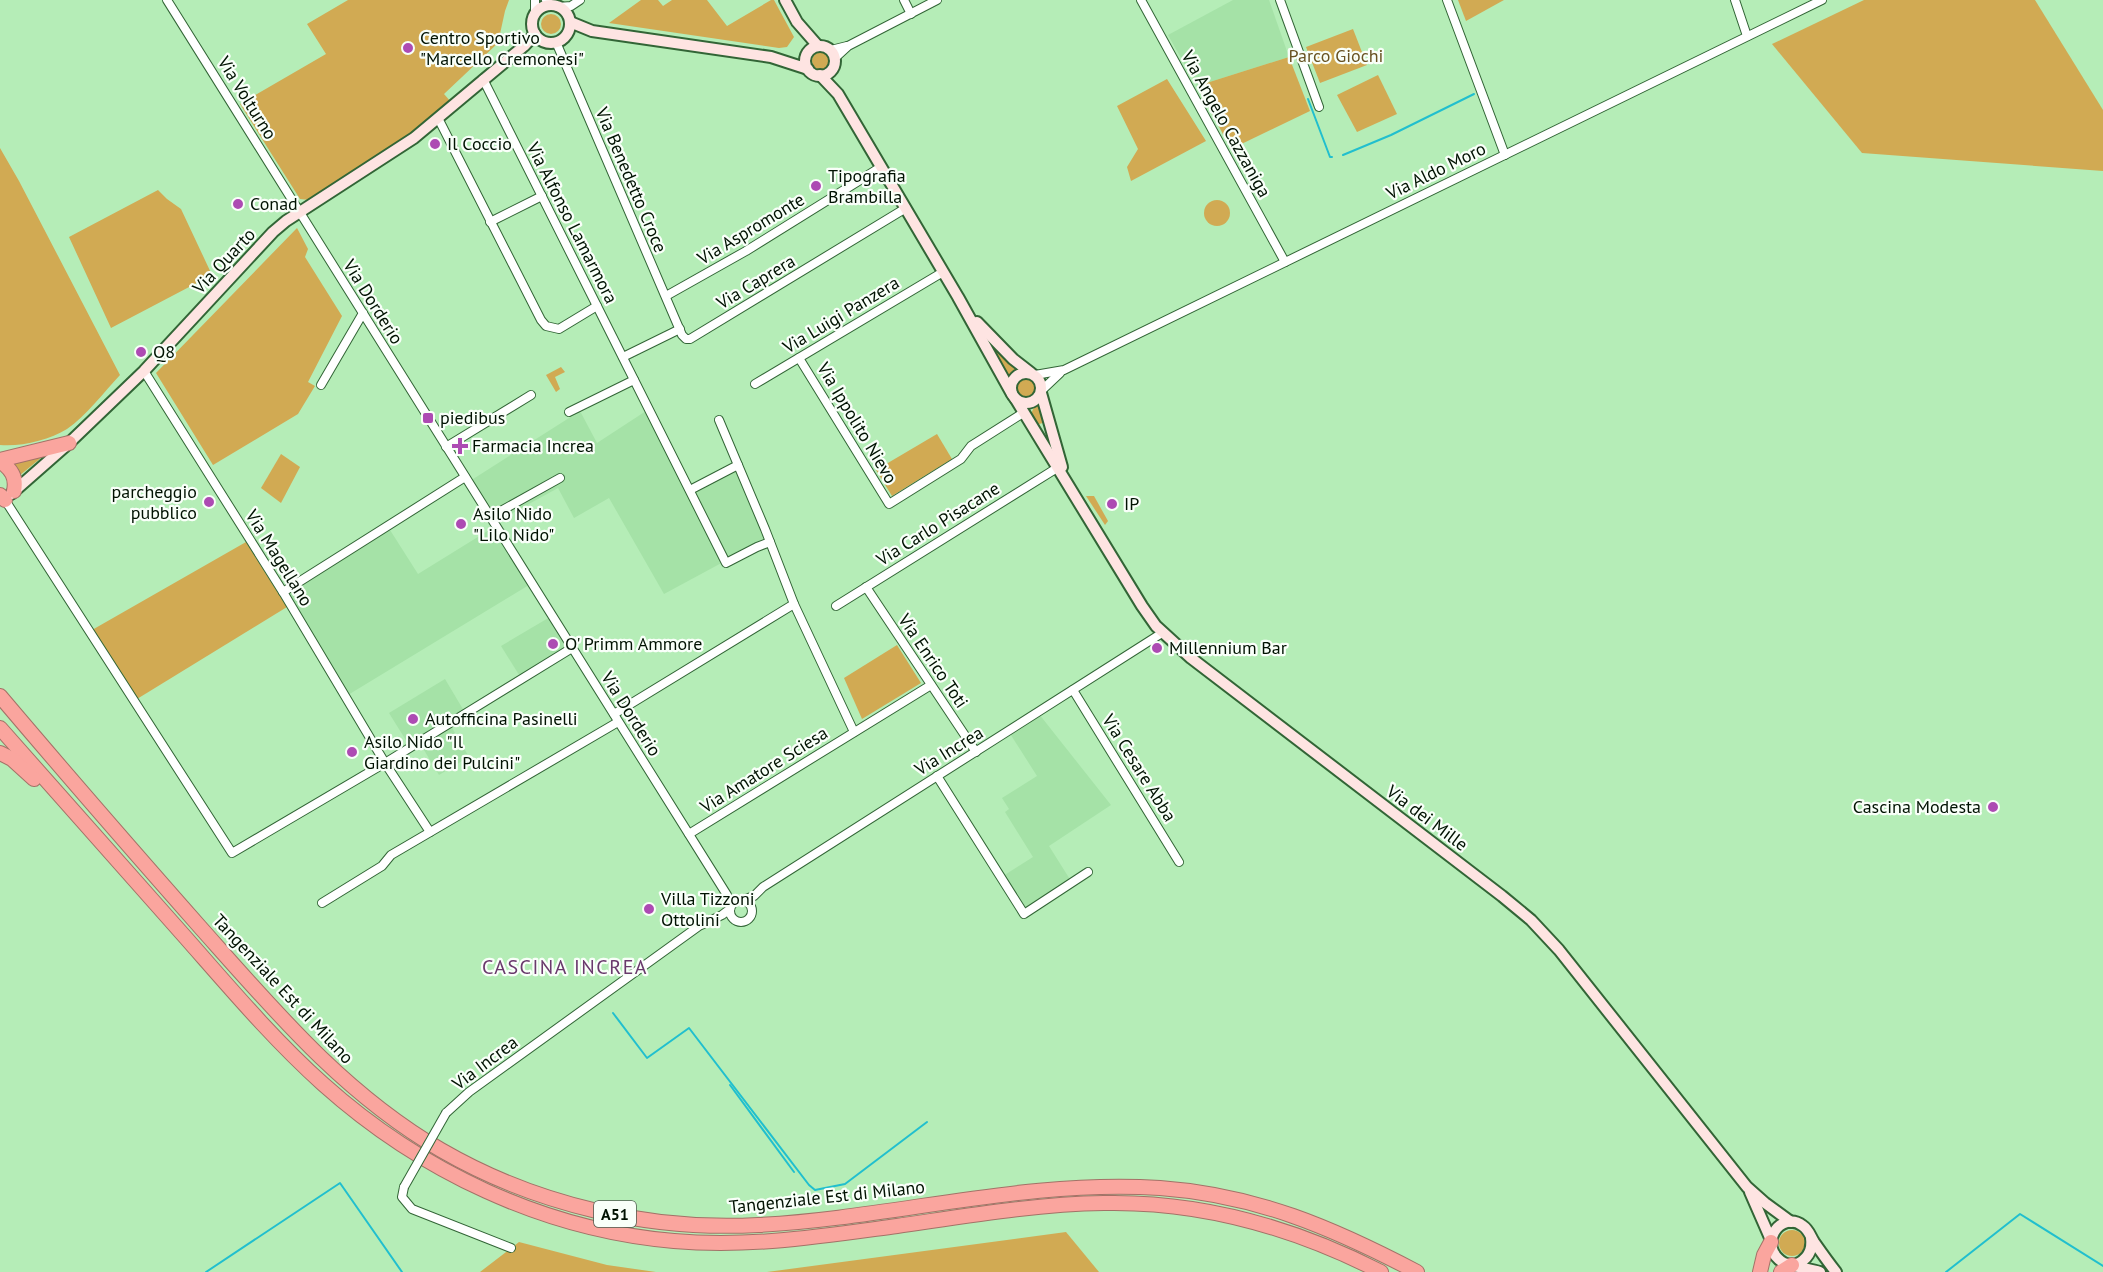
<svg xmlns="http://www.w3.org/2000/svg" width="2103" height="1272" font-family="'PT Sans',sans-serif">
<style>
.built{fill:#a5e2a7}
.green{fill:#d1aa53}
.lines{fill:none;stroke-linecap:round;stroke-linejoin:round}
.stream{stroke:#21bfce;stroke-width:2}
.street-casing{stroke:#326536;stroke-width:10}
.secondary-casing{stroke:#326536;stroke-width:14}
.highway-casing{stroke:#a37267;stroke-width:16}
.street{stroke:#fff;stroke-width:8}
.secondary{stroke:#fee4e2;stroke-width:10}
.highway{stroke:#faa59e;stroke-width:14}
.street-bridge-casing{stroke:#326536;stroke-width:10;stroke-linecap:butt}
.street-bridge{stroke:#fff;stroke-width:8}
.poi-dot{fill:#ad4bb3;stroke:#f9fff9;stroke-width:2}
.labels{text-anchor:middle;stroke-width:4.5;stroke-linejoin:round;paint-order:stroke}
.shield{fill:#f9fff9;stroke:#4b594c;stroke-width:1.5}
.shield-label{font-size:16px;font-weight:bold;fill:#011202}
.poi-label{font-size:18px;fill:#011202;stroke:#f9fff9;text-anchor:start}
.park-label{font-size:18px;fill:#685221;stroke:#f9fff9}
.street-label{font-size:18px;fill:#011202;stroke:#f9fff9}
.neighbourhood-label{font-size:20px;letter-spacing:1.5px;fill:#69396c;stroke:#f9fff9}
</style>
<rect width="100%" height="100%" fill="#b5edb7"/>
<!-- built -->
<g class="built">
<polygon points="1233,0 1269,0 1289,57 1197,86 1168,35"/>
<polygon points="580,411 597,443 646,411 687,493 737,468 768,541 727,560 664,594 609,498 574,518 558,488 496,522 470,481"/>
<polygon points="494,527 529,585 343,698 282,598 390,530 418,574"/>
<polygon points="550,617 569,648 521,678 501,646"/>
<polygon points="445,679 467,716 451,726 469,757 439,775 421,745 412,750 389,713"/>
<polygon points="1039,714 1111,805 1049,846 1071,881 1025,911 1003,876 1033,857 1005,812 1009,809 1002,798 1037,776 1009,732"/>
</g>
<!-- green -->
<g class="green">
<polygon points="348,0 509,0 505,11 498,43 444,94 451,102 417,131 310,200 300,199 240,104 326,54 307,24"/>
<polygon points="641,0 658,0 663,6 672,0 707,0 727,26 771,0 774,0 794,37 787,47 779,48 609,23"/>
<polygon points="1458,0 1504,0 1466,21"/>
<polygon points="1864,0 2035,0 2103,110 2103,171 1862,153 1772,44"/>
<circle cx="551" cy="24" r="10"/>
<polygon points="1353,29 1367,65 1320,83 1306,47"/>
<circle cx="821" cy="61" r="9"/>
<polygon points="1289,57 1310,111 1231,149 1197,86"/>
<polygon points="1378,75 1397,114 1357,132 1337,95"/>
<polygon points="1167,79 1206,141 1131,181 1127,167 1138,149 1117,106"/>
<path d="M 0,148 L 19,181 L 120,375 C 104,392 86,416 67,429 C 49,440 21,447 0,445 Z"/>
<polygon points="158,190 167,199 181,209 212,275 111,328 69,237"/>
<circle cx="1217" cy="213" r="13"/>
<polygon points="297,228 308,249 305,257 342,316 308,382 315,386 298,414 213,465 156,373"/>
<polygon points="985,337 1019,370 1009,378"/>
<polygon points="561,367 565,372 555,377 560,389 556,392 546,375"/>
<circle cx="1028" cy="387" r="11"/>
<polygon points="1040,404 1046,422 1036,425 1031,415 1033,409"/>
<polygon points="937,434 952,459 892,496 876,470"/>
<polygon points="47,453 19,476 11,462"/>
<polygon points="281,454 300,467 281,503 261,488"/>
<polygon points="1086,496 1094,496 1108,521 1105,525"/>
<polygon points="246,542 287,607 137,699 92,630"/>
<polygon points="897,645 921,683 862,719 844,678"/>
<circle cx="1792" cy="1243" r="13"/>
<polygon points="1066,1232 1099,1272 767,1272"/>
<polygon points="519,1242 607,1265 656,1272 480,1272"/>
</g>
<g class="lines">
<!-- stream -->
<g class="stream">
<polyline points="1308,99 1330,157 1332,157"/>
<polyline points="1343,155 1391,135 1474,94"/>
<polyline points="613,1013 647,1058 689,1028 809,1185 815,1190 845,1184 927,1122"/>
<polyline points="730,1085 794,1172"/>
<polyline points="206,1272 340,1183 402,1272"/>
<polyline points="1946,1272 2020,1214 2103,1266"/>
</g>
<!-- street casing -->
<g class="street-casing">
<g id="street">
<polyline points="167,0 727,895 730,907"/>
<polyline points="535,0 535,14"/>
<polyline points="546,0 550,5"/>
<polyline points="904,0 911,14"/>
<polyline points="1141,0 1285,262"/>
<polyline points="1280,0 1319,107"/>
<polyline points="1447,0 1505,155"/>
<polyline points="1735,0 1747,36"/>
<polyline points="558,7 571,6 580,0"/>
<polyline points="556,42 682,335 686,339 690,339 906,208"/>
<polyline points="831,50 847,46"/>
<polyline points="835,58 848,46 937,0"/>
<polyline points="483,79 726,563 757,547 770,542"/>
<polyline points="438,118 541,320 546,326 559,329 597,306"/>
<polyline points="490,222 542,196"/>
<polyline points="666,296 746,251 881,167"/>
<polyline points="623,357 680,329"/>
<polyline points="799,358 889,504 961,459 971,446 1023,413"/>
<polyline points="144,371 283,592 385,763 430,832"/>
<polyline points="1035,375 1064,370 1822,0"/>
<polyline points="755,384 943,272"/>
<polyline points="321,385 363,313"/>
<polyline points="1042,390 1060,373"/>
<polyline points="569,412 634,380"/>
<polyline points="719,420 765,529 794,604 854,732"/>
<polyline points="446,447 531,395"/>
<polyline points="690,490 738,465"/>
<polyline points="5,500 232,853 385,763 572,648"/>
<polyline points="490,517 560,478"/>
<polyline points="866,587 976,752"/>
<polyline points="283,592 465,477"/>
<polyline points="836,606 1057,468"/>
<polyline points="1073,690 1179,862"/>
<polyline points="614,714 794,604"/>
<polyline points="937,776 1024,914 1088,872"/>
<polyline points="689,834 931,685"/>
<circle cx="741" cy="911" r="11"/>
<polyline points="743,900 754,896 763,887 1162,633"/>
<polyline points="322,903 382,866 391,855 618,722"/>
<polyline points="446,1113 469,1092 699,926 722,915 730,909"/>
<polyline points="404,1187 402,1197 412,1209 511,1248"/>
</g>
</g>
<!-- secondary casing -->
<g class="secondary-casing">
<g id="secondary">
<polyline points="785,0 797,22 818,46"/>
<circle cx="551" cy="24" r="19"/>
<polyline points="570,22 592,31 771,57 808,69"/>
<circle cx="820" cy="61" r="15"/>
<polyline points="820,75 838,94 958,297 1012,394"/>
<polyline points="977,322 1013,359 1031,373"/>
<circle cx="1026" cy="388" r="15"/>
<polyline points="1041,393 1062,467"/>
<polyline points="1015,398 1142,606 1156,626 1191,658 1502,896 1531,920 1559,950 1747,1187 1765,1203 1791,1222"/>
<polyline points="11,494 69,443 144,371 273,232 286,221 414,138 524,46 535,34"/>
<polyline points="1750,1192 1771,1240"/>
<path d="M 1795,1265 C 1807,1260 1813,1251 1811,1238"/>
<path d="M 1820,1272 C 1810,1269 1790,1266 1784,1263 C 1755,1246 1781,1209 1803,1226 C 1809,1230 1810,1236 1814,1242 C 1821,1252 1828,1262 1836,1272"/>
</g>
</g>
<!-- highway casing -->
<g class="highway-casing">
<g id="highway">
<polyline points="0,460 69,443"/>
<path d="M 0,461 C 11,469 17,477 14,491"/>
<polyline points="0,495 5,500"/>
<path d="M 0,696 C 66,774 133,851 200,927 C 273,1009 344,1094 441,1150 C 536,1205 649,1231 758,1225 C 893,1218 1025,1179 1160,1188 C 1257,1195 1333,1228 1417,1272"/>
<path d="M 0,728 C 62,798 124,868 186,938 C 230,988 273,1039 323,1084 C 420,1171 544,1230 674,1241 C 749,1248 823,1236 897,1226 C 966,1216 1035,1204 1104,1203 C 1201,1201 1295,1228 1381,1272"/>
<polyline points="0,753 12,759 34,779"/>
<polyline points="1760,1272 1764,1255 1771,1242"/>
<polyline points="1781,1272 1792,1265"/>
</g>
</g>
<!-- street -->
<use href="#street" class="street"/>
<!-- secondary -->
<use href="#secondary" class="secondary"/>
<!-- highway -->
<use href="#highway" class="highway"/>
<!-- street-bridge casing -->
<g class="street-bridge-casing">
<polyline id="street-bridge" points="404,1187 446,1113"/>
</g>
<!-- street-bridge -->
<use href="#street-bridge" class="street-bridge"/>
</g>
<!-- markers -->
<g class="poi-dot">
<circle cx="408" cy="48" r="6"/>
<circle cx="435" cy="144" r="6"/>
<circle cx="816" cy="186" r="6"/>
<circle cx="238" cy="204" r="6"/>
<circle cx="141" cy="352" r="6"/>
<rect x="422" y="412" width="12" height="12" rx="3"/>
<path d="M457 437h6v6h6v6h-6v6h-6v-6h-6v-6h6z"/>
<circle cx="209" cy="502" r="6"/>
<circle cx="1112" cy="504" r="6"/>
<circle cx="461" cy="524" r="6"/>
<circle cx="553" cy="644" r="6"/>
<circle cx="1157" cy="648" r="6"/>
<circle cx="413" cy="719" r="6"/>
<circle cx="352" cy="752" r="6"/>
<circle cx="1993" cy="807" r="6"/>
<circle cx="649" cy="909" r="6"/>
</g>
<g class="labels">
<!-- shield labels -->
<rect class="shield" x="594" y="1201" width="42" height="26" rx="4.5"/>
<g class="shield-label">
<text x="615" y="1220">A51</text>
</g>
<!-- poi labels -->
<g class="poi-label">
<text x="420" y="44">Centro Sportivo<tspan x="420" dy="21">"Marcello Cremonesi"</tspan></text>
<text x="447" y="150">Il Coccio</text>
<text x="828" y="182">Tipografia<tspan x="828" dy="21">Brambilla</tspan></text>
<text x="250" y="210">Conad</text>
<text x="153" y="358">Q8</text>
<text x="440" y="424">piedibus</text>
<text x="472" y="452">Farmacia Increa</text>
<text x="197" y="498" text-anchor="end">parcheggio<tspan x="197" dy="21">pubblico</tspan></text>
<text x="1124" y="510">IP</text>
<text x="473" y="520">Asilo Nido<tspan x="473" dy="21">"Lilo Nido"</tspan></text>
<text x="565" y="650">O' Primm Ammore</text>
<text x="1169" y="654">Millennium Bar</text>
<text x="425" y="725">Autofficina Pasinelli</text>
<text x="364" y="748">Asilo Nido "Il<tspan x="364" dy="21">Giardino dei Pulcini"</tspan></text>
<text x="1981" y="813" text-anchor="end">Cascina Modesta</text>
<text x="661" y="905">Villa Tizzoni<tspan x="661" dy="21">Ottolini</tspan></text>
</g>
<!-- park labels -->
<g class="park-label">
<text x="1336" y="62">Parco Giochi</text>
</g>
<!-- street labels -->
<g class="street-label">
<text transform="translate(247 98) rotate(58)" y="6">Via Volturno</text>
<text transform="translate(1226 124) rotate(61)" y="6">Via Angelo Cazzaniga</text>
<text transform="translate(1436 171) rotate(-26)" y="6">Via Aldo Moro</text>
<text transform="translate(631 180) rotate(67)" y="6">Via Benedetto Croce</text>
<text transform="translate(572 223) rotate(63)" y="6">Via Alfonso Lamarmora</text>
<text transform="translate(751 229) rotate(-31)" y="6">Via Aspromonte</text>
<text transform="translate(224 261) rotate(-47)" y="6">Via Quarto</text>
<text transform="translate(756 282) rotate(-31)" y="6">Via Caprera</text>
<text transform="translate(373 302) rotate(58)" y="6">Via Dorderio</text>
<text transform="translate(841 315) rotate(-31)" y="6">Via Luigi Panzera</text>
<text transform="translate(857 423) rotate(59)" y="6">Via Ippolito Nievo</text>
<text transform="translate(938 524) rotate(-32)" y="6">Via Carlo Pisacane</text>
<text transform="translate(279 558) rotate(58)" y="6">Via Magellano</text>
<text transform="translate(933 661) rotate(56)" y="6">Via Enrico Toti</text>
<text transform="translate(631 714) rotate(58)" y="6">Via Dorderio</text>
<text transform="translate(949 751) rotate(-32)" y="6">Via Increa</text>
<text transform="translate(1139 768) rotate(58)" y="6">Via Cesare Abba</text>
<text transform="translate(764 770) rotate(-32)" y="6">Via Amatore Sciesa</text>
<text transform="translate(1427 818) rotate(37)" y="6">Via dei Mille</text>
<text transform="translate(283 989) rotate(47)" y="6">Tangenziale Est di Milano</text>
<text transform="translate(485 1063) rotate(-37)" y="6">Via Increa</text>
<text transform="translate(827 1197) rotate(-6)" y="6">Tangenziale Est di Milano</text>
</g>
<!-- neighbourhood labels -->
<g class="neighbourhood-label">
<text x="565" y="974">CASCINA INCREA</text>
</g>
</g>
</svg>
